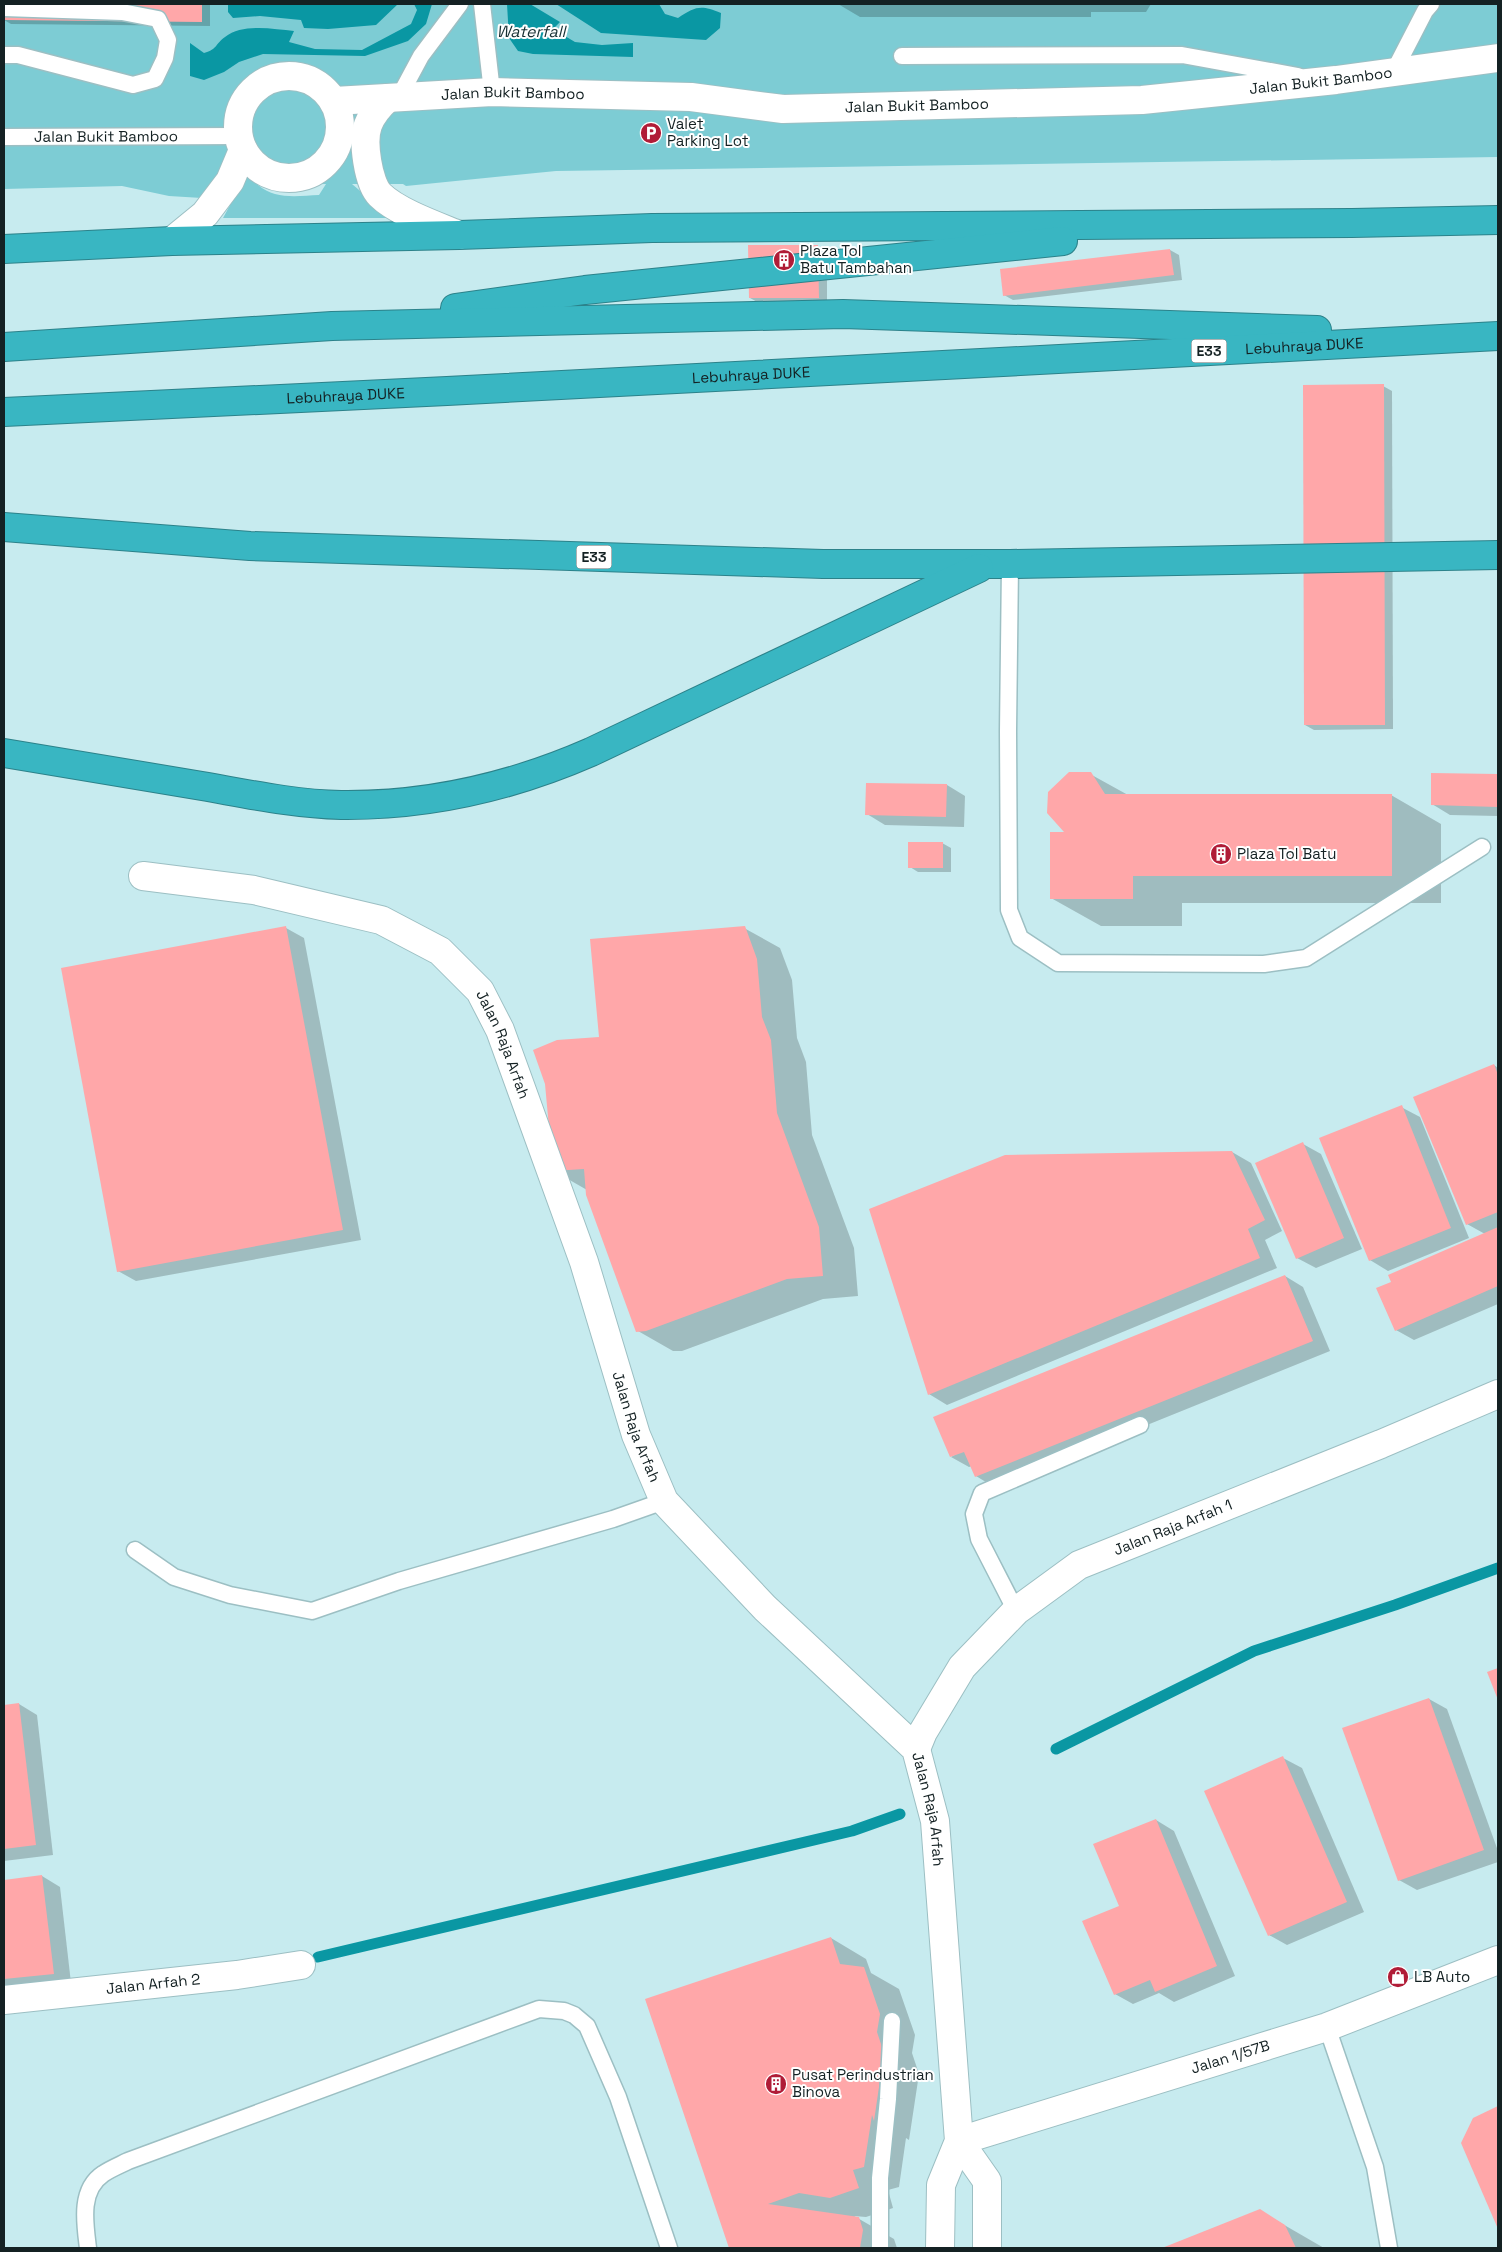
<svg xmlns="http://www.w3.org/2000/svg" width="1502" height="2252" font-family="'Space Grotesk',sans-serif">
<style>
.green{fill:#7dccd4;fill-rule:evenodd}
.water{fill:#0a97a3}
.shadow{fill:#0003}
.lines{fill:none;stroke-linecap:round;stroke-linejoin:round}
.stream{stroke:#0a97a3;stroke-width:11}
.building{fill:#ffa7a9}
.service-casing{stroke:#9cbfc3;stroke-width:19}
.minor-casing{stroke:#9cbfc3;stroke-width:30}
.motorway-casing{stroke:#2c828a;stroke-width:30}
.service{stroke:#fff;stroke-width:16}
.minor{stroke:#fff;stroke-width:28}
.motorway{stroke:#39b6c2;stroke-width:28}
.labels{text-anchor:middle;stroke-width:4;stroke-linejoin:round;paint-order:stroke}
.shield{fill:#fff;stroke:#5a6465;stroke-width:1}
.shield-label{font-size:14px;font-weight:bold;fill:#142123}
.street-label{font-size:15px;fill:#142123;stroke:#fff}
.poi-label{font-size:15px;fill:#142123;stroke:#fff;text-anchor:start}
.water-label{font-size:16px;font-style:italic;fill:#173033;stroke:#fff}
</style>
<rect width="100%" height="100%" fill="#c7ebef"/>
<!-- green -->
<path class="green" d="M 4,4 L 1498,4 L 1498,157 L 556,171 L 406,186 L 403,184 L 352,184 L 392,218 L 223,218 L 241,185 L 202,198 L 169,196 L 122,186 L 4,189 ZM 326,184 L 319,195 C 298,196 275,200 258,185 Z"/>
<!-- water -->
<g class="water">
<polygon points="228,4 398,4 376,25 328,29 304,28 301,20 260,16 233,18 228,12"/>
<path d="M 414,4 L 432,4 L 426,24 L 408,41 L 365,56 L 263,54 L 239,62 L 224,72 L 204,80 L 190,76 L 190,43 L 204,53 C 218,49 215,44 225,37 C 243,23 273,29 294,31 L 289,42 L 315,49 L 362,50 L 411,24 L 417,10 Z"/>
<polygon points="507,4 530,4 560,22 553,29 575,42 602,45 633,43 633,57 533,54 518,51 509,38"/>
<path d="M 556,4 L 659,4 L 665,14 L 678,18 C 696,6 701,5 721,13 L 720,28 L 706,40 L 601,33 Z"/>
</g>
<!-- shadow -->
<g class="shadow">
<polygon points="4,4 210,4 210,26 11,24 4,20"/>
<polygon points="838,4 1151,4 1146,12 1091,12 1091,17 860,17"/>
<polygon points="818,246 827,251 827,302 759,303 750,298"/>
<polygon points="1170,250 1179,255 1182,280 1013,300 1004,295"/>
<polygon points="1383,386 1392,391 1393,729 1314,730 1305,725"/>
<polygon points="1090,774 1128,795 1391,795 1441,824 1441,903 1182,903 1182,926 1101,926 1051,898 1067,834"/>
<polygon points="1433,774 1498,775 1498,816 1450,815 1432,804"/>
<polygon points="947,785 965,796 964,827 885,825 867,814"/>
<polygon points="942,843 951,848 951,872 918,872 910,867"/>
<polygon points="286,928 304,938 361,1240 136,1281 118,1271"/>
<polygon points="744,928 780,948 792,980 797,1038 806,1062 812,1135 854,1248 858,1296 823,1299 682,1351 673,1351 638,1331 587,1190 554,1171 600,1038"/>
<polygon points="1494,1065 1498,1068 1498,1304 1414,1340 1396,1330 1485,1234 1467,1224"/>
<polygon points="1401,1107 1420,1117 1469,1238 1388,1271 1370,1260"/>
<polygon points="1303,1144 1321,1154 1362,1249 1316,1268 1297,1258"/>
<polygon points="1232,1152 1251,1163 1282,1231 1265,1240 1277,1268 947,1405 929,1394"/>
<polygon points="1285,1276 1303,1287 1330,1351 994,1487 976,1476 972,1466 969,1467 951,1457"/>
<polygon points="1429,1699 1447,1709 1498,1851 1498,1862 1417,1890 1399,1880"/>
<polygon points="19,1704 37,1715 53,1855 4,1861 4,1706"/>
<polygon points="1283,1758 1302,1768 1364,1912 1287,1945 1269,1935"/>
<polygon points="1156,1820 1174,1831 1235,1976 1174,2002 1159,1993 1133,2004 1115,1994 1120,1907"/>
<polygon points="42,1876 60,1887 71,1983 4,1991 4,1881"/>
<polygon points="831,1938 866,1959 871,1973 899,1989 915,2035 912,2053 919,2074 909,2140 906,2138 899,2187 888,2190 893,2208 866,2217 854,2216 894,2239 897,2248 730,2248 646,2000"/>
<polygon points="1498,2108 1498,2226 1463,2143 1473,2119"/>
<polygon points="1260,2211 1324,2248 1165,2248"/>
</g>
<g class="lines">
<!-- stream -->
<g class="stream">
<polyline points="1056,1749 1254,1651 1395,1605 1498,1568"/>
<polyline points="318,1957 852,1831 900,1814"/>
</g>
</g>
<!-- building -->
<g class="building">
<polygon points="4,4 202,4 202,22 4,20"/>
<polygon points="748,245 818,245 819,298 749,298"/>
<polygon points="1170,249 1174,275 1003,296 1000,269"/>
<polygon points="1384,384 1385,725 1304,725 1303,385"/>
<polygon points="1069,772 1091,772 1105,794 1392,794 1392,876 1133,876 1133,899 1050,899 1050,832 1064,832 1047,813 1048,792"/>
<polygon points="1431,773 1498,774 1498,807 1431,805"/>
<polygon points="866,783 947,784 946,817 865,815"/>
<rect x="908" y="842" width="35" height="26"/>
<polygon points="286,926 343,1230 117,1272 61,968"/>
<polygon points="745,926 757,959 762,1017 771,1040 777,1113 819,1227 823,1276 787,1279 646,1331 636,1332 586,1195 584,1169 553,1171 545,1084 533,1050 557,1040 599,1037 590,939"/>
<polygon points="1494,1064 1498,1075 1498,1212 1466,1225 1413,1097"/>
<polygon points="1402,1105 1451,1228 1369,1261 1319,1138"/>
<polygon points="1303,1142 1344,1238 1296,1259 1255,1163"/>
<polygon points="1232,1151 1265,1220 1248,1229 1260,1258 928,1395 869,1209 1005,1155"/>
<polygon points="1498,1227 1498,1286 1395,1331 1376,1288 1391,1282 1388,1275"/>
<polygon points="1285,1275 1313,1341 975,1477 964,1452 950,1457 933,1417"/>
<polygon points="1498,1668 1498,1700 1487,1672"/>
<polygon points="1429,1698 1484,1850 1398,1881 1342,1728"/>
<polygon points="19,1703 36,1845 4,1849 4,1705"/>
<polygon points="1283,1756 1347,1902 1268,1936 1204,1791"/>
<polygon points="1156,1819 1217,1966 1155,1992 1150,1980 1114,1995 1082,1921 1119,1906 1093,1844"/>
<polygon points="42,1875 54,1974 4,1979 4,1880"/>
<polygon points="831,1937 840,1964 864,1967 880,2014 877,2032 884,2053 874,2121 872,2115 864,2167 853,2170 859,2188 830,2198 799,2193 768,2204 859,2217 863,2230 860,2248 729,2248 645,1999"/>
<polygon points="1498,2106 1498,2229 1461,2143 1473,2118"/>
<polygon points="1260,2209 1285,2225 1296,2248 1162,2248"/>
</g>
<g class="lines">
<!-- service casing -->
<g class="service-casing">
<g id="service">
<polyline points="482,4 492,92"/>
<polyline points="4,8 122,12 158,19 168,40 165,58 155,79 133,85 18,55 4,55"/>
<polyline points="902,56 1182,55 1298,76"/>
<polyline points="1394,71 1425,11 1431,4"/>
<polyline points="399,97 421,56 460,4"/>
<path id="s1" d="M 4,137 L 238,136"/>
<polyline points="1010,564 1008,731 1009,910 1020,938 1058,963 1264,964 1306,958 1482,847"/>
<polyline points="135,1550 174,1577 230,1595 312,1611 399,1581 613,1519 664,1501"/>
<polyline points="1016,1611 979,1539 974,1514 982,1493 1140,1425"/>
<polyline points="1327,2027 1375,2167 1389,2248"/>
<path d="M 88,2248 C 85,2224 79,2190 103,2174 C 110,2169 120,2165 128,2161 L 539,2009 L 564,2011 L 574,2015 L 587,2026 L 618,2097 L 669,2248"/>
<polyline points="880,2248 880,2178 888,2099 892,2021"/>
</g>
</g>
<!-- minor casing -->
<g class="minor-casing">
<g id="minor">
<circle cx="289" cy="127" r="51"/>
<path d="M 388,98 C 379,106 372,114 368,125 C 362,141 368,183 380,195 C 397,212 437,226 459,235"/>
<path id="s2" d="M 334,101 L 492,92 L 691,97 L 783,109 L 1142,100 L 1336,80 L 1498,58"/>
<polyline points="172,241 205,214 230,181 243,150"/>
<path id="s3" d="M 143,876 L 254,890 L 381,920 L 440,951 L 480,991 L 500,1030 L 584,1262 L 636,1435 L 664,1501 L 765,1608 L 916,1749 L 935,1821 L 959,2141 L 941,2185 L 940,2248"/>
<path id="s4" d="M 916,1749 L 923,1732 L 962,1667 L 1016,1611 L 1079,1565 L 1381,1444 L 1498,1394"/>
<path id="s5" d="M 4,2000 L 237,1975 L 301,1965"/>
<path id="s6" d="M 959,2141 L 1327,2027 L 1498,1960"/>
<polyline points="959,2141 987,2181 987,2248"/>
</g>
</g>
<!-- motorway casing -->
<g class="motorway-casing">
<g id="motorway">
<polyline points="4,249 172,241 459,235 652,228 1352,223 1498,220"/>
<polyline points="455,308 585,290 1063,241"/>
<polyline points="4,347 332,326 843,314 1317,330"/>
<path id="s7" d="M 4,412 L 447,391 L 1498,336"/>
<polyline points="4,527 250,546 823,564 1010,564 1498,555"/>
<path d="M 4,753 C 70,764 136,775 202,786 C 248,794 294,804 341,805 C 429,806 511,787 591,752 L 979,568"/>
</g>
</g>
<!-- service -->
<use href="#service" class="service"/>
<!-- minor -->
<use href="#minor" class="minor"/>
<!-- motorway -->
<use href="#motorway" class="motorway"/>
</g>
<!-- icons -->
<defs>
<g id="parking-disc" transform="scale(1.125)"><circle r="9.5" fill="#b01c37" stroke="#fff"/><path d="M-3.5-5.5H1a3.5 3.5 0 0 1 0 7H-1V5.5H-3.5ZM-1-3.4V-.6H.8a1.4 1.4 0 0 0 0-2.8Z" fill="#fff"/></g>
<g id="building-disc" transform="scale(1.125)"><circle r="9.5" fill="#b01c37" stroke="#fff"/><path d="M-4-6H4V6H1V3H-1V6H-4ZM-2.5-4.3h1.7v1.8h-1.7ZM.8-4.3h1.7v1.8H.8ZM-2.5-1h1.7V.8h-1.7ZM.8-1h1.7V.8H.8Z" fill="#fff"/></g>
<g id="shop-disc" transform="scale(1.125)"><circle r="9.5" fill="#b01c37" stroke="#fff"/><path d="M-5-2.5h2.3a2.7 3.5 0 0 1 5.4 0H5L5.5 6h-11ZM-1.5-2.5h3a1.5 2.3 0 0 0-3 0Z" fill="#fff"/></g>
</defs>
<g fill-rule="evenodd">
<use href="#parking-disc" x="651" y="133"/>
<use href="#building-disc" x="784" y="260"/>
<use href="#building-disc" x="1221" y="854"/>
<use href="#shop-disc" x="1398" y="1977"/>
<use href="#building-disc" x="776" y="2084"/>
</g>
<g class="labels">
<!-- shield labels -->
<g class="shield">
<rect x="1191.5" y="339.5" width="35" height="23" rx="4"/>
<rect x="576.5" y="545.5" width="35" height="23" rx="4"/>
</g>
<g class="shield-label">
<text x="1209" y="356">E33</text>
<text x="594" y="562">E33</text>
</g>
<!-- street labels -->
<g class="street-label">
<text dy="5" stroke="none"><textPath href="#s2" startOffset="989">Jalan Bukit Bamboo</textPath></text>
<text dy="5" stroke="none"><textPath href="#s2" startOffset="179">Jalan Bukit Bamboo</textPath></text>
<text dy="5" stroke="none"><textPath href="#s2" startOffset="584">Jalan Bukit Bamboo</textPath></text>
<text dy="5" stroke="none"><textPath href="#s1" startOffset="102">Jalan Bukit Bamboo</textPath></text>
<text dy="5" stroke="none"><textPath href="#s7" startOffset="1302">Lebuhraya DUKE</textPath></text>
<text dy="5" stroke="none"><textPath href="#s7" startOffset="748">Lebuhraya DUKE</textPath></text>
<text dy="5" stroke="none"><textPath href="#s7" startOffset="342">Lebuhraya DUKE</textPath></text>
<text dy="5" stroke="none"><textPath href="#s3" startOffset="424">Jalan Raja Arfah</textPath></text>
<text dy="5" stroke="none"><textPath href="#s3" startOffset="829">Jalan Raja Arfah</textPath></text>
<text dy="5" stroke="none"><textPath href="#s4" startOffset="351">Jalan Raja Arfah 1</textPath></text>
<text dy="5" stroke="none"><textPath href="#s3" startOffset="1324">Jalan Raja Arfah</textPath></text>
<text dy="5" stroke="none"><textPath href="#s5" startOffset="150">Jalan Arfah 2</textPath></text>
<text dy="5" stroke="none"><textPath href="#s6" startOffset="284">Jalan 1/57B</textPath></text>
</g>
<!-- poi labels -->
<g class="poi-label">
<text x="667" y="129">Valet<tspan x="667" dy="17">Parking Lot</tspan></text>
<text x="800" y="256">Plaza Tol<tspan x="800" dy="17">Batu Tambahan</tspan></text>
<text x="1237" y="859">Plaza Tol Batu</text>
<text x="1414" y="1982">LB Auto</text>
<text x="792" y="2080">Pusat Perindustrian<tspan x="792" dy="17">Binova</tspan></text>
</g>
<!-- water labels -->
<g class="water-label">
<text x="531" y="37">Waterfall</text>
</g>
</g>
<!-- border -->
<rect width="1502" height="2252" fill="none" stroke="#142123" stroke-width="10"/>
</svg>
